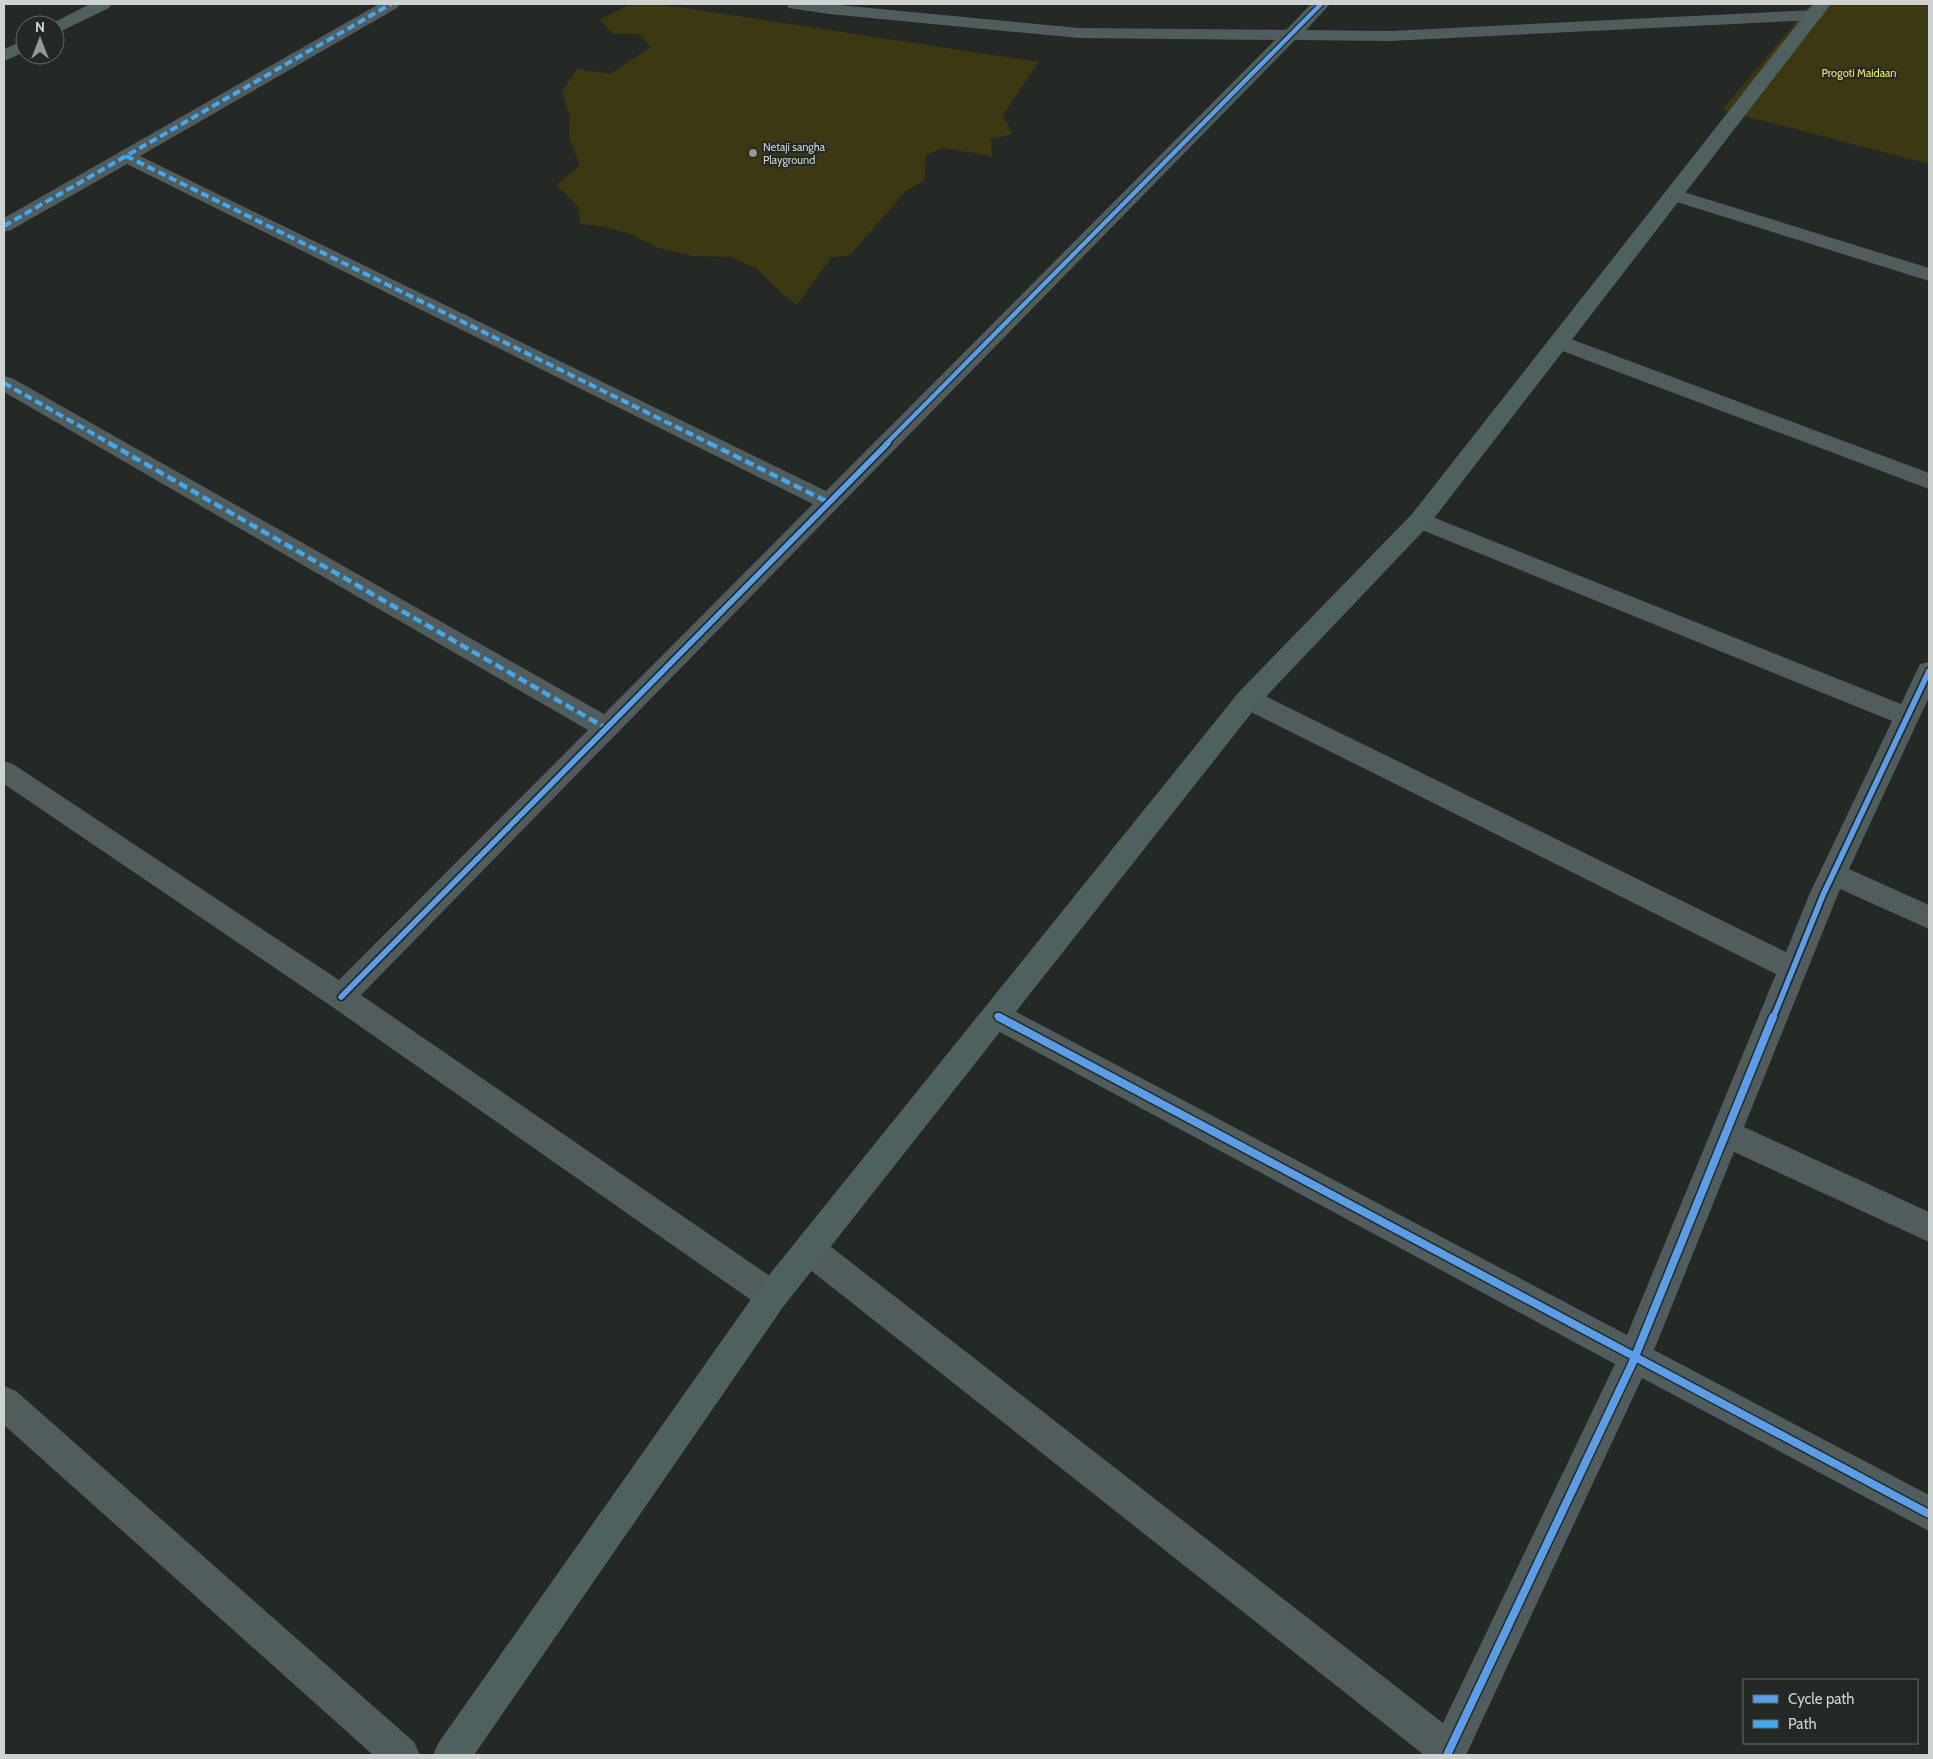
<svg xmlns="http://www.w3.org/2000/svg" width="1933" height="1759" font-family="Cabin,sans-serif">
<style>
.green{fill:#3b3812}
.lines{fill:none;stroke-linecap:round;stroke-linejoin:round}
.minor{fill:#505d5c;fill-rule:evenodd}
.secondary{fill:#4e615f;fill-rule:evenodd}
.quiet-far1{stroke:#3fa9f5;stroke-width:4;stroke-dasharray:8 4;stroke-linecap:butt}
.quiet{stroke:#3fa9f5;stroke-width:4.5;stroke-dasharray:9 4.5;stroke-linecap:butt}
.cycleway-far2-casing{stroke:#232a26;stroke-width:7}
.cycleway-far1-casing{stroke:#232a26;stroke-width:9}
.cycleway-casing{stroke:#232a26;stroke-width:11}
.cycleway-far2{stroke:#5a9eea;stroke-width:4.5}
.cycleway-far1{stroke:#5a9eea;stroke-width:5.5}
.cycleway{stroke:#5a9eea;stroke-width:8}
.poi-dot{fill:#929894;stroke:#232a26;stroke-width:2}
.labels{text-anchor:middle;stroke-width:4;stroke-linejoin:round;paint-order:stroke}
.far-park-label{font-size:11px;fill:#f3e566;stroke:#232a26}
.far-poi-label{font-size:11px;fill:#ced3d0;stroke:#232a26;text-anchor:start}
</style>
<rect width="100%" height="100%" fill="#242926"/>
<!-- green -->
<g class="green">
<polygon points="630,4 659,4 1039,62 1003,115 1013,134 991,139 992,156 943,148 926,155 924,181 906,191 850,255 831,258 797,305 784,295 757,269 731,257 693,256 658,248 630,234 605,227 580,224 578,206 556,185 580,165 569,137 570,117 562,92 577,69 610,74 651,47 639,34 613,34 600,20"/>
<polygon points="1811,4 1929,4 1929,164 1722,110"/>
</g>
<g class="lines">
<!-- minor -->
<g class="minor">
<polygon points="379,4 400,4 397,8 140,156 826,491 1275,40 1079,38 829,14 789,8 786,4 829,4 1079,28 1286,30 1311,4 1330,4 1306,30 1390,31 1814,10 1820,11 1823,15 1820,19 1814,20 1390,41 1295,40 361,995 783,1285 788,1296 783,1307 772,1312 761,1307 331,1006 4,784 4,761 13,764 339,980 588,730 4,392 4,376 12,378 604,714 813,504 127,164 11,230 4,232 4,218"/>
<polygon points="1674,189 1929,268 1929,281 1667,199 1664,195 1667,191"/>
<polygon points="1560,335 1929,473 1929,489 1552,347 1549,342 1552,337"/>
<polygon points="1420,512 1901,704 1920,664 1929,662 1929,697 1849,869 1929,905 1929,929 1840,889 1744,1127 1929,1212 1929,1242 1734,1152 1654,1350 1929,1495 1929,1531 1642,1378 1466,1755 1424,1755 799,1261 794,1250 799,1239 810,1235 821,1239 1443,1723 1615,1364 987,1025 982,1016 987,1007 997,1003 1007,1007 1627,1335 1776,974 1239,706 1235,699 1239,692 1248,689 1257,692 1786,952 1809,895 1892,721 1412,526 1408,520 1412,514"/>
<polygon points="4,1386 16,1391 414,1742 420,1755 373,1755 4,1425"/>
</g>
<!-- secondary -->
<g class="secondary">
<polygon points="90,4 112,4 109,8 55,34 55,25 49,25"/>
<polygon points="1813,4 1831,4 1428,526 1257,706 783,1307 474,1755 433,1755 439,1742 761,1285 1239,692 1412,514"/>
<polygon points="25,40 25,52 4,61 4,49"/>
</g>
<!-- quiet-far1 -->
<g class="quiet-far1">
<polyline points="126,156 711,444"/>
<polyline points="4,226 391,4"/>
<polyline points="4,383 111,444"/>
</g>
<!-- quiet -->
<g class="quiet">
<polyline points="109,443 606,728"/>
<polyline points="709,443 828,502"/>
</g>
<!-- cycleway-far2 casing -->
<g class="cycleway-far2-casing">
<polyline id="cycleway-far2" points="886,444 1321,4"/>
</g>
<!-- cycleway-far1 casing -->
<g class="cycleway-far1-casing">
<g id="cycleway-far1">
<polyline points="341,997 888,443"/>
<polyline points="997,1016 1001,1018"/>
<polyline points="1773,1018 1823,895 1929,671"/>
</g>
</g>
<!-- cycleway casing -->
<g class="cycleway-casing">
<g id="cycleway">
<polyline points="999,1017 1929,1514"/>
<polyline points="1447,1755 1632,1364 1773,1017"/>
</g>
</g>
<!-- cycleway-far2 -->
<use href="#cycleway-far2" class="cycleway-far2"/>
<!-- cycleway-far1 -->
<use href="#cycleway-far1" class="cycleway-far1"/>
<!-- cycleway -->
<use href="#cycleway" class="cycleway"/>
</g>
<!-- markers -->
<circle class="poi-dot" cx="753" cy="153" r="5"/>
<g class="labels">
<!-- far-park labels -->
<g class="far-park-label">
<text x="1859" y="77">Progoti Maidaan</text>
</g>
<!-- far-poi labels -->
<g class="far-poi-label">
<text x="763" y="151">Netaji sangha<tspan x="763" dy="13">Playground</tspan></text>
</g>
</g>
<!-- border -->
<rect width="1933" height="1759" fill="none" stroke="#ced3d0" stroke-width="10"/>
<!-- legend -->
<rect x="1743" y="1679" width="175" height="65" fill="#232a26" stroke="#676e6a"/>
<rect x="1753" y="1695" width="25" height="8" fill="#5a9eea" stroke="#676e6a"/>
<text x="1788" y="1704" font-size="15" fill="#ced3d0">Cycle path</text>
<rect x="1753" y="1720" width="25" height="8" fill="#3fa9f5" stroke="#676e6a"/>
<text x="1788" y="1729" font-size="15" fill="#ced3d0">Path</text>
<!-- north arrow -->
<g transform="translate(40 40)"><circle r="24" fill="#232a26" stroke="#676e6a"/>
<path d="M0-4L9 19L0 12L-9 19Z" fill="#929894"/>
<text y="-8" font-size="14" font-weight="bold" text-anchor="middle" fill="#ced3d0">N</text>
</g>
</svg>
